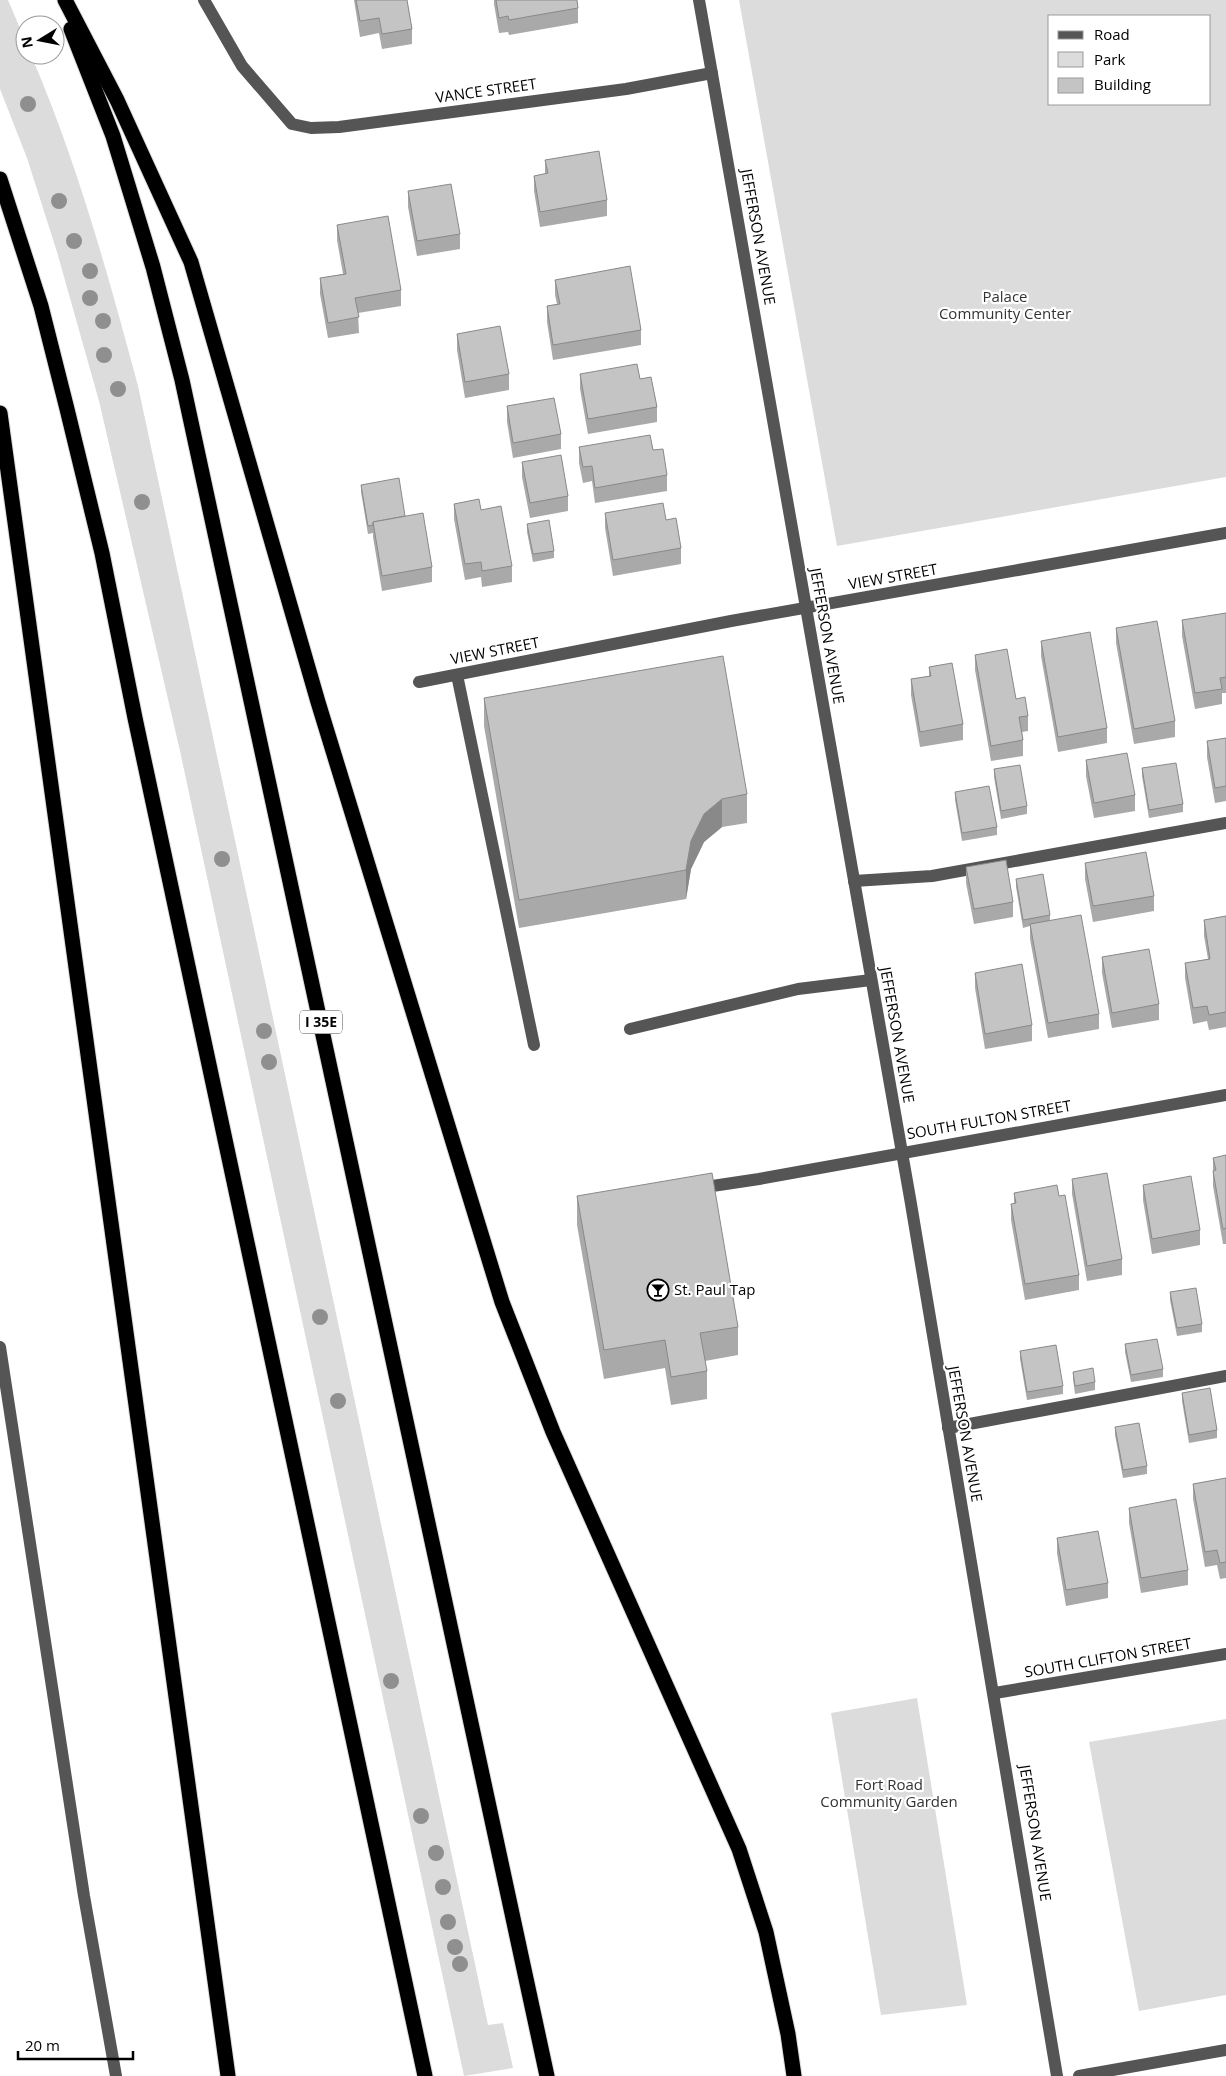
<svg xmlns="http://www.w3.org/2000/svg" width="1226" height="2076" font-family="'Open Sans',sans-serif">
<style>
.green{fill:#dcdcdc;fill-rule:evenodd}
.lines{fill:none;stroke-linecap:round;stroke-linejoin:round}
.highway-casing{stroke:#dbdbdb;stroke-width:17}
.minor{stroke:#555;stroke-width:12}
.highway{stroke:#000;stroke-width:15}
.tree{fill:#8f8f8f}
.wall{fill:#a9a9a9}
.shaded-wall{fill:#898989}
.building{fill:#c4c4c4;stroke:#898989}
.labels{text-anchor:middle;stroke-width:4.5;stroke-linejoin:round;paint-order:stroke}
.shield{fill:#fff;stroke:#4c4c4c;stroke-width:1}
.shield-label{font-size:14px;font-weight:bold;fill:#000}
.street-label{font-size:15px;fill:#000;stroke:#fff}
.park-label{font-size:15px;fill:#333;stroke:#fff}
.poi-label{font-size:15px;fill:#000;stroke:#fff;text-anchor:start}
</style>
<rect width="100%" height="100%" fill="#fff"/>
<!-- green -->
<g class="green">
<path d="M 0,0 L 8,0 L 25,40 L 25,55 L 31,55 C 77,162 108,274 138,386 L 488,2025 L 503,2023 L 513,2068 L 464,2076 L 180,751 L 99,401 L 57,252 L 27,158 L 0,89 Z"/>
<path d="M 739,0 L 1226,0 L 1226,477 L 837,546 ZM 1050,16 L 1210,16 L 1210,104 L 1050,104 Z"/>
<polygon points="917,1698 967,2005 881,2015 831,1713"/>
<polygon points="1226,1719 1226,1995 1139,2011 1089,1742"/>
</g>
<g class="lines">
<!-- highway casing -->
<g class="highway-casing">
<g id="highway">
<polyline points="65,0 117,100 191,262 318,702 502,1302 553,1432 739,1849 766,1932 788,2034 794,2076"/>
<polyline points="71,29 113,136 153,267 182,380 547,2076"/>
<polyline points="0,179 41,306 67,409 102,553 135,718 425,2076"/>
<polyline points="0,413 228,2076"/>
</g>
</g>
<!-- minor -->
<g class="minor">
<polyline points="204,0 242,66 292,124 311,128 339,127 626,89 712,73"/>
<polyline points="699,0 910,1198 1057,2076"/>
<polyline points="457,675 534,1045"/>
<polyline points="419,682 731,621 1226,533"/>
<polyline points="854,881 932,876 1226,823"/>
<polyline points="630,1029 798,989 871,980"/>
<polyline points="699,1188 759,1179 1226,1095"/>
<polyline points="0,1347 84,1896 116,2076"/>
<polyline points="948,1428 1226,1376"/>
<polyline points="995,1693 1226,1654"/>
<polyline points="1079,2076 1226,2050"/>
</g>
<!-- highway -->
<use href="#highway" class="highway"/>
</g>
<!-- trees -->
<g class="tree">
<circle cx="28" cy="104" r="8"/>
<circle cx="59" cy="201" r="8"/>
<circle cx="74" cy="241" r="8"/>
<circle cx="90" cy="271" r="8"/>
<circle cx="90" cy="298" r="8"/>
<circle cx="103" cy="321" r="8"/>
<circle cx="104" cy="355" r="8"/>
<circle cx="118" cy="389" r="8"/>
<circle cx="142" cy="502" r="8"/>
<circle cx="222" cy="859" r="8"/>
<circle cx="264" cy="1031" r="8"/>
<circle cx="269" cy="1062" r="8"/>
<circle cx="320" cy="1317" r="8"/>
<circle cx="338" cy="1401" r="8"/>
<circle cx="391" cy="1681" r="8"/>
<circle cx="421" cy="1816" r="8"/>
<circle cx="436" cy="1853" r="8"/>
<circle cx="443" cy="1887" r="8"/>
<circle cx="448" cy="1922" r="8"/>
<circle cx="455" cy="1947" r="8"/>
<circle cx="460" cy="1964" r="8"/>
</g>
<!-- wall -->
<g class="wall">
<polygon points="354,0 407,0 412,29 412,44 382,49 379,33 360,37"/>
<polygon points="494,0 577,0 578,8 578,23 509,35 508,32 499,33 494,4"/>
<polygon points="545,160 607,200 607,216 540,227 534,191 534,176 545,174"/>
<polygon points="408,191 460,234 460,249 417,256 408,207"/>
<polygon points="337,225 401,290 401,306 358,313 359,333 328,338 320,294 320,278 343,274 337,240"/>
<polygon points="555,280 641,330 641,345 553,360 547,322 547,306 557,304 555,295"/>
<polygon points="457,334 509,374 509,390 465,398 457,350"/>
<polygon points="580,374 640,379 657,407 657,422 588,434 580,389"/>
<polygon points="507,406 561,434 561,449 513,458 507,422"/>
<polygon points="579,447 653,450 667,475 667,491 595,503 592,481 583,483 579,463"/>
<polygon points="522,462 568,496 568,511 530,518 522,477"/>
<polygon points="361,485 405,516 432,567 432,582 382,591 373,537 373,533 368,534 361,492"/>
<polygon points="454,504 481,510 512,566 512,582 482,587 481,577 465,580 454,519"/>
<polygon points="605,513 666,520 681,548 681,564 613,576 605,528"/>
<polygon points="527,524 554,551 554,558 533,562 527,532"/>
<polygon points="1226,613 1226,693 1222,693 1222,704 1195,709 1182,636 1182,620"/>
<polygon points="1116,628 1175,721 1175,737 1134,744 1116,643"/>
<polygon points="1041,641 1107,728 1107,743 1058,752 1041,656"/>
<polygon points="975,655 1016,699 1028,716 1028,731 1022,732 1023,740 1023,756 991,761 975,670"/>
<polygon points="929,667 963,724 963,740 920,747 911,695 911,679 929,676"/>
<polygon points="484,698 747,794 747,823 722,827 704,842 691,869 686,899 519,928 484,726"/>
<polygon points="1226,738 1226,801 1215,803 1207,757 1207,741"/>
<polygon points="1086,760 1135,795 1135,811 1094,818 1086,776"/>
<polygon points="1142,768 1183,804 1183,812 1149,818 1142,776"/>
<polygon points="994,769 1027,806 1027,814 1001,819 994,777"/>
<polygon points="955,792 997,827 997,835 962,841 955,800"/>
<polygon points="1085,863 1154,896 1154,911 1093,922 1085,879"/>
<polygon points="966,867 1013,902 1013,917 974,924 966,883"/>
<polygon points="1016,879 1050,915 1050,920 1099,1014 1099,1029 1048,1038 1030,939 1030,926 1023,928 1016,887"/>
<polygon points="1226,916 1226,1027 1209,1030 1207,1021 1193,1024 1185,978 1185,963 1208,959 1204,936 1204,920"/>
<polygon points="1102,957 1159,1004 1159,1020 1112,1028 1102,973"/>
<polygon points="975,973 1032,1025 1032,1041 985,1049 975,988"/>
<polygon points="1226,1155 1226,1244 1223,1244 1213,1186 1213,1158"/>
<polygon points="1072,1179 1122,1259 1122,1275 1087,1281 1072,1194"/>
<polygon points="1143,1185 1200,1230 1200,1245 1152,1254 1143,1200"/>
<polygon points="1014,1193 1059,1196 1079,1275 1079,1290 1025,1300 1011,1220 1011,1204 1014,1204"/>
<polygon points="577,1196 738,1327 738,1355 705,1361 707,1371 707,1399 671,1405 665,1368 604,1379 577,1225"/>
<polygon points="1170,1292 1202,1324 1202,1332 1177,1336 1170,1300"/>
<polygon points="1125,1344 1163,1369 1163,1377 1131,1382 1125,1352"/>
<polygon points="1020,1351 1063,1386 1063,1394 1027,1400 1020,1359"/>
<polygon points="1073,1372 1095,1382 1095,1390 1075,1394 1073,1379"/>
<polygon points="1182,1393 1217,1430 1217,1438 1189,1443 1182,1401"/>
<polygon points="1115,1427 1147,1466 1147,1474 1123,1478 1115,1435"/>
<polygon points="1226,1478 1226,1578 1220,1579 1217,1565 1205,1567 1193,1499 1193,1484"/>
<polygon points="1129,1508 1188,1570 1188,1585 1141,1593 1129,1523"/>
<polygon points="1057,1538 1108,1583 1108,1598 1066,1606 1057,1553"/>
</g>
<!-- shaded-wall -->
<polygon class="shaded-wall" points="722,799 722,827 704,842 691,869 686,899 686,870 691,841 704,814"/>
<!-- building -->
<g class="building">
<polygon points="356,0 407,0 412,29 382,34 379,18 360,21"/>
<polygon points="496,0 577,0 578,8 509,20 508,16 499,18"/>
<polygon points="599,151 607,200 540,212 534,176 548,173 545,160"/>
<polygon points="451,184 460,234 417,241 408,191"/>
<polygon points="388,216 401,290 355,298 359,317 328,323 320,278 346,274 337,225"/>
<polygon points="630,266 641,330 553,345 547,306 560,304 555,280"/>
<polygon points="500,326 509,374 465,382 457,334"/>
<polygon points="637,364 640,379 651,377 657,407 588,419 580,374"/>
<polygon points="554,398 561,434 513,443 507,406"/>
<polygon points="650,435 653,450 663,449 667,475 595,488 592,466 583,467 579,447"/>
<polygon points="561,455 568,496 530,503 522,462"/>
<polygon points="399,478 405,516 373,522 373,525 368,526 361,485"/>
<polygon points="479,499 481,510 501,506 512,566 482,571 481,562 465,564 454,504"/>
<polygon points="663,503 666,520 676,518 681,548 613,560 605,513"/>
<polygon points="423,513 432,567 382,576 373,522"/>
<polygon points="549,520 554,551 533,554 527,524"/>
<polygon points="1226,613 1226,677 1220,678 1222,689 1195,693 1182,620"/>
<polygon points="1157,621 1175,721 1134,729 1116,628"/>
<polygon points="1090,632 1107,728 1058,737 1041,641"/>
<polygon points="1007,649 1016,699 1025,697 1028,716 1019,717 1023,740 991,746 975,655"/>
<polygon points="723,656 747,794 722,799 704,814 691,841 686,870 519,900 484,698"/>
<polygon points="952,663 963,724 920,732 911,679 931,676 929,667"/>
<polygon points="1226,738 1226,786 1215,788 1207,741"/>
<polygon points="1127,753 1135,795 1094,803 1086,760"/>
<polygon points="1176,763 1183,804 1149,810 1142,768"/>
<polygon points="1020,765 1027,806 1001,811 994,769"/>
<polygon points="989,786 997,827 962,833 955,792"/>
<polygon points="1146,852 1154,896 1093,906 1085,863"/>
<polygon points="1006,860 1013,902 974,909 966,867"/>
<polygon points="1043,874 1050,915 1023,920 1016,879"/>
<polygon points="1081,915 1099,1014 1048,1023 1030,924"/>
<polygon points="1226,916 1226,1012 1209,1015 1207,1006 1193,1008 1185,963 1210,959 1204,920"/>
<polygon points="1149,949 1159,1004 1112,1013 1102,957"/>
<polygon points="1022,964 1032,1025 985,1034 975,973"/>
<polygon points="1226,1155 1226,1228 1223,1229 1213,1171 1216,1170 1213,1158"/>
<polygon points="712,1173 738,1327 700,1333 707,1371 671,1377 665,1340 604,1350 577,1196"/>
<polygon points="1107,1173 1122,1259 1087,1266 1072,1179"/>
<polygon points="1191,1176 1200,1230 1152,1239 1143,1185"/>
<polygon points="1057,1185 1059,1196 1065,1195 1079,1275 1025,1284 1011,1204 1016,1203 1014,1193"/>
<polygon points="1196,1288 1202,1324 1177,1328 1170,1292"/>
<polygon points="1157,1339 1163,1369 1131,1375 1125,1344"/>
<polygon points="1056,1345 1063,1386 1027,1392 1020,1351"/>
<polygon points="1093,1368 1095,1382 1075,1386 1073,1372"/>
<polygon points="1210,1388 1217,1430 1189,1435 1182,1393"/>
<polygon points="1139,1423 1147,1466 1123,1470 1115,1427"/>
<polygon points="1226,1478 1226,1562 1220,1563 1217,1550 1205,1552 1193,1484"/>
<polygon points="1176,1499 1188,1570 1141,1578 1129,1508"/>
<polygon points="1098,1531 1108,1583 1066,1590 1057,1538"/>
</g>
<!-- icons -->
<defs>
<g id="bar-ring" transform="scale(1.125)"><circle r="9.5" fill="#fff" stroke="#000" stroke-width="1.5"/><path d="M-6-5H6L.8 .8V4.5H3.5V6h-7V4.5H-.8V.8Z" fill="#000"/></g>
</defs>
<g fill-rule="evenodd">
<use href="#bar-ring" x="658" y="1290"/>
</g>
<g class="labels">
<!-- shield labels -->
<rect class="shield" x="300" y="1010.5" width="42" height="23" rx="4"/>
<g class="shield-label">
<text x="321" y="1027">I 35E</text>
</g>
<!-- street labels -->
<g class="street-label">
<text transform="translate(486 91) rotate(-8)" y="5">VANCE STREET</text>
<text transform="translate(758 237) rotate(80)" y="5">JEFFERSON AVENUE</text>
<text transform="translate(893 577) rotate(-10)" y="5">VIEW STREET</text>
<text transform="translate(827 636) rotate(80)" y="5">JEFFERSON AVENUE</text>
<text transform="translate(495 651) rotate(-11)" y="5">VIEW STREET</text>
<text transform="translate(897 1035) rotate(80)" y="5">JEFFERSON AVENUE</text>
<text transform="translate(989 1120) rotate(-10)" y="5">SOUTH FULTON STREET</text>
<text transform="translate(965 1434) rotate(80)" y="5">JEFFERSON AVENUE</text>
<text transform="translate(1108 1658) rotate(-10)" y="5">SOUTH CLIFTON STREET</text>
<text transform="translate(1035 1833) rotate(81)" y="5">JEFFERSON AVENUE</text>
</g>
<!-- park labels -->
<g class="park-label">
<text x="1005" y="302">Palace<tspan x="1005" dy="17">Community Center</tspan></text>
<text x="889" y="1790">Fort Road<tspan x="889" dy="17">Community Garden</tspan></text>
</g>
<!-- poi labels -->
<g class="poi-label">
<text x="674" y="1295">St. Paul Tap</text>
</g>
</g>
<!-- legend -->
<rect x="1048" y="15" width="162" height="90" fill="#ffffff" stroke="#999999"/>
<rect x="1058" y="31" width="25" height="8" fill="#555555" stroke="#999999"/>
<text x="1094" y="40" font-size="15" fill="#000000">Road</text>
<rect x="1058" y="52" width="25" height="15" fill="#dcdcdc" stroke="#999999"/>
<text x="1094" y="65" font-size="15" fill="#000000">Park</text>
<rect x="1058" y="78" width="25" height="15" fill="#c4c4c4" stroke="#999999"/>
<text x="1094" y="90" font-size="15" fill="#000000">Building</text>
<!-- north arrow -->
<g transform="translate(40 40) rotate(260)"><circle r="24" fill="#ffffff" stroke="#999999"/>
<path d="M0-4L9 19L0 12L-9 19Z" fill="#000000"/>
<text y="-8" font-size="14" font-weight="bold" text-anchor="middle" fill="#000000">N</text>
</g>
<!-- scale -->
<path d="M18 2051v8h115v-8" fill="none" stroke="#000000" stroke-width="2.5"/>
<text x="25" y="2051" font-size="15" fill="#000000" stroke="#ffffff" stroke-width="4" paint-order="stroke">20 m</text>
</svg>
